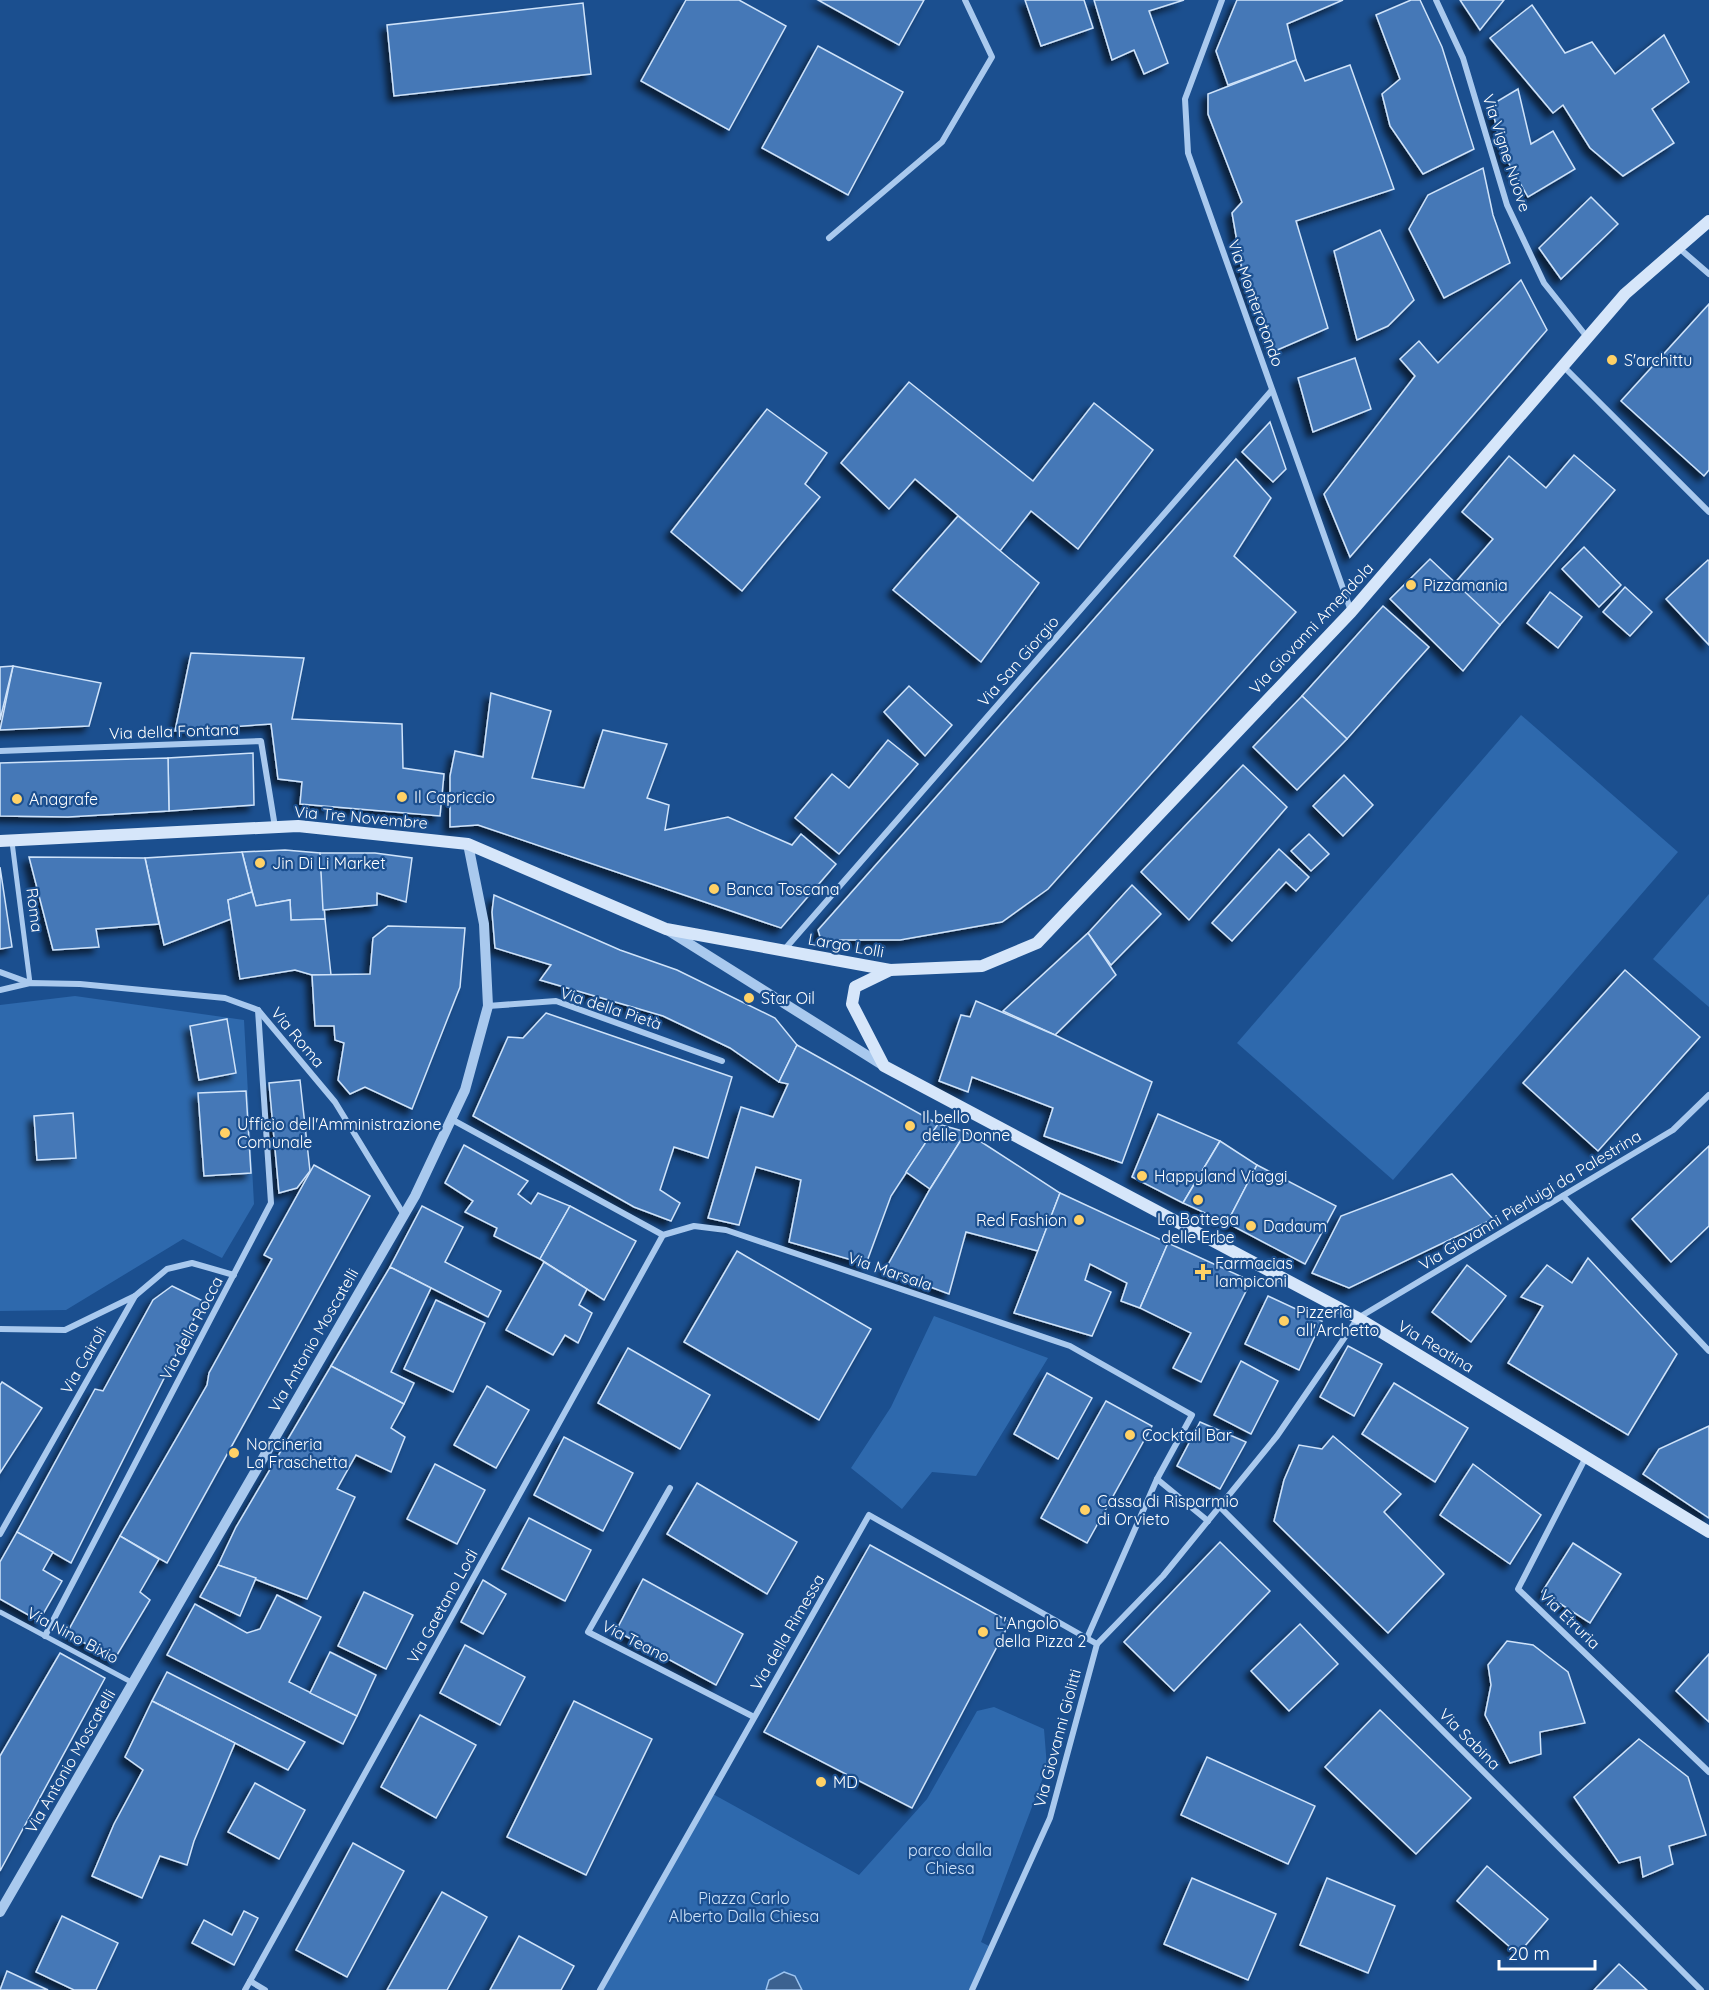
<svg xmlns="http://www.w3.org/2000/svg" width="1709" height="1990" font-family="Quicksand,sans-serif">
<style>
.green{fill:#2e69ad}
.water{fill:#3c6290;stroke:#9cc4f0;stroke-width:1.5}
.building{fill:#4478b7;stroke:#cfe3fa;stroke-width:1.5;filter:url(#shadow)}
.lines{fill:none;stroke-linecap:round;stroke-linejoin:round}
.pedestrian{stroke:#a9c9ee;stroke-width:5}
.minor{stroke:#a9c9ee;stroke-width:6}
.tertiary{stroke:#a9c9ee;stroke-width:10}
.secondary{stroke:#d6e6fa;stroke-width:12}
.poi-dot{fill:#ffd166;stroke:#1b4f8f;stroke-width:2}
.labels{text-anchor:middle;stroke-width:4.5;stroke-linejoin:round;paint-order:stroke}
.street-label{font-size:16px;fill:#fff;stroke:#1b4f8f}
.poi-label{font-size:16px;fill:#fff;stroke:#1b4f8f;text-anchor:start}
.park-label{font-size:16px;fill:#cfe3fa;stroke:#1b4f8f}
</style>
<defs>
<filter id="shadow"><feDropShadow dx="-5.5" dy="5.5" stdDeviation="3" flood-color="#0009"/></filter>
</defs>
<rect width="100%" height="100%" fill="#1b4f8f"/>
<!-- green -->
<g class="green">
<polygon points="1521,715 1678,852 1393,1180 1237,1043"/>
<polygon points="1709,894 1709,1007 1653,959"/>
<polygon points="75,996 244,1020 254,1204 222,1258 183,1239 66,1310 0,1311 0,1005"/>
<polygon points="934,1316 1048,1358 976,1476 932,1472 902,1509 851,1468 891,1407"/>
<polygon points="994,1707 1044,1729 1047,1767 981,1942 991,1947 972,1990 600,1990 711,1793 859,1875 927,1799 977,1711"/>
</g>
<!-- water -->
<polygon class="water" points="784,1972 795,1976 802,1990 766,1990 769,1980"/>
<!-- building -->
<g class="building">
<polygon points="686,0 739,0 786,26 729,130 641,81"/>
<polygon points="818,0 924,0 899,45"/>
<polygon points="1025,0 1084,0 1093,28 1041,46"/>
<polygon points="1094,0 1184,0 1149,11 1168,63 1144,74 1134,50 1112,60"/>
<polygon points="1237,0 1343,0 1287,24 1296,60 1228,85 1216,51"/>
<polygon points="1411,0 1420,0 1442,47 1474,149 1423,174 1390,126 1382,94 1400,79 1376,15"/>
<polygon points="1460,0 1504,0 1480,30"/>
<polygon points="583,3 591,74 394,96 387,25"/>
<polygon points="1532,5 1565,53 1592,42 1615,74 1664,35 1689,82 1652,109 1674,143 1623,176 1590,148 1563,105 1553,113 1490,38"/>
<polygon points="818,46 903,92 848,195 762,148"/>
<polygon points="1296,60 1305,81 1350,65 1394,189 1296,221 1328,328 1275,351 1242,270 1232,213 1242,202 1208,114 1208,94"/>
<polygon points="1518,89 1531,144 1553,131 1575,169 1528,197 1503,153 1491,105"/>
<polygon points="1483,168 1493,215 1510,263 1444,298 1409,229 1428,195"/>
<polygon points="1591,197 1618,224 1561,279 1539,248"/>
<polygon points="1380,230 1414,300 1388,326 1357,340 1334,251"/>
<polygon points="1521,280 1547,330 1350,557 1324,494 1415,376 1400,359 1419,341 1438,363"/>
<polygon points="1709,304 1709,470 1704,476 1621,401"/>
<polygon points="1355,358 1371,409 1313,432 1298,378"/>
<polygon points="909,382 1033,481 1094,403 1153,450 1078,549 1031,511 1000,551 915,479 889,509 841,463"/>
<polygon points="767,409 827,453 805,484 820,497 742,591 671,532"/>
<polygon points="1270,422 1286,469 1273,482 1242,452"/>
<polygon points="1574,455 1615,490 1500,625 1453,585 1493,539 1462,512 1509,456 1546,488"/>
<polygon points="1236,459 1271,498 1234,556 1296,612 1048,889 1002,922 900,940 821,940 818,930"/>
<polygon points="958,516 1039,583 981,662 893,590"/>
<polygon points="1584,547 1621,585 1599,607 1562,569"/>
<polygon points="1430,559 1500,625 1463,671 1390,599"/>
<polygon points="1708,560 1709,561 1709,645 1666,599"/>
<polygon points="1625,587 1652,612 1630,636 1603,612"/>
<polygon points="1550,592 1582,617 1558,648 1527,623"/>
<polygon points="1383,606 1429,647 1347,739 1302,696"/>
<polygon points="191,653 304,658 292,719 402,724 403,768 444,774 440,816 300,804 302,782 278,779 271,724 175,731"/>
<polygon points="13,666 101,683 89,726 0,730"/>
<polygon points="13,666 0,720 0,667"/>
<polygon points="909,686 952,725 925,756 884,712"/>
<polygon points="491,693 551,711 532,778 584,788 603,730 667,744 647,798 669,805 665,830 728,817 792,845 801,834 836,864 781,928 478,825 450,827 450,776 455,751 483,757"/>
<polygon points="1302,696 1347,739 1297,790 1253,747"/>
<polygon points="888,740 918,764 839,854 795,818 832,774 849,788"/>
<polygon points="253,753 254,805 169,811 168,758"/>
<polygon points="168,758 169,811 68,817 0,816 0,763"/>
<polygon points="1243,765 1287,807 1189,920 1141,872"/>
<polygon points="1344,775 1373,805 1343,836 1313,806"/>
<polygon points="1309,834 1329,854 1311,871 1291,851"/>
<polygon points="1279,849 1309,877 1296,891 1286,882 1232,941 1212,923"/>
<polygon points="285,850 320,853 325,919 291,920 290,900 256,906 242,852"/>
<polygon points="242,852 252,892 228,900 231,919 164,945 145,858"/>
<polygon points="320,853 375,853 412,858 406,902 377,893 377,905 323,910"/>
<polygon points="29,857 145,858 159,924 96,929 99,947 53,950"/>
<polygon points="0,867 12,947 0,949"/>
<polygon points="1132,885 1161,914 1111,965 1088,933"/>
<polygon points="252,892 256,906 290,900 291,920 325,919 331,975 312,975 295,970 240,979 228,900"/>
<polygon points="494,895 620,950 677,970 775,1018 797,1045 779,1082 730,1048 663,1016 540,980 551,965 495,948 492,912"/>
<polygon points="388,926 465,928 460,987 412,1109 365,1087 350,1094 338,1080 344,1043 335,1040 334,1026 315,1026 312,975 370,974 373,938"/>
<polygon points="1088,933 1116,975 1055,1035 1003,1011"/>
<polygon points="1625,970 1700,1037 1598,1151 1523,1083"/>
<polygon points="976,1001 1055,1035 1152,1082 1122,1163 1044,1136 1053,1108 972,1077 968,1092 939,1081 961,1015 970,1017"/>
<polygon points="546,1013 732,1077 708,1158 674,1147 660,1190 680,1203 671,1221 634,1207 473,1116 508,1037 523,1038"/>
<polygon points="227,1019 236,1073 199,1080 190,1026"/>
<polygon points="797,1045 938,1124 891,1196 866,1264 789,1242 801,1180 756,1167 739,1225 708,1218 741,1107 773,1117 788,1084 779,1082"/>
<polygon points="300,1080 310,1171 297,1188 279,1193 269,1083"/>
<polygon points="246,1091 251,1173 204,1176 198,1093"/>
<polygon points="73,1113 76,1158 37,1160 34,1116"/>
<polygon points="1158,1114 1220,1141 1183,1203 1132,1177"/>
<polygon points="938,1124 966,1132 930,1189 906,1172"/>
<polygon points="966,1132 1060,1193 1038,1251 966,1232 949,1294 885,1270 930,1189"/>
<polygon points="1220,1141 1257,1165 1227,1223 1183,1203"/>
<polygon points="464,1145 528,1181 518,1194 531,1204 538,1193 570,1206 540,1259 494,1236 497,1228 465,1212 473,1201 445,1183"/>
<polygon points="1709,1146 1709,1226 1671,1262 1632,1219"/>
<polygon points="314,1165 370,1196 167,1563 120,1536 207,1385 209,1373 272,1259 264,1255"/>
<polygon points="1257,1165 1336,1206 1305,1264 1227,1223"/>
<polygon points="1452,1174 1493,1219 1349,1288 1312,1273 1341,1216"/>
<polygon points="1060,1193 1168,1243 1140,1308 1121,1301 1127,1283 1090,1264 1085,1280 1111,1292 1092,1336 1014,1313"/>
<polygon points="422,1206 463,1227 445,1262 501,1291 488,1317 390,1267"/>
<polygon points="570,1206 636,1241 604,1300 540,1259"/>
<polygon points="1168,1243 1251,1281 1201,1382 1173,1368 1191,1333 1140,1308"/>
<polygon points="737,1251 871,1329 819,1420 684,1342"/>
<polygon points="1588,1258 1677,1354 1628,1435 1508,1363 1543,1306 1521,1297 1547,1265 1572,1283"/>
<polygon points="544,1262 587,1289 579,1305 592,1313 578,1343 565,1335 553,1355 506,1330"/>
<polygon points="1467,1265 1506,1296 1471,1342 1432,1312"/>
<polygon points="390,1267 431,1288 391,1372 414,1383 404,1404 331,1366"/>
<polygon points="172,1286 203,1301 71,1563 17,1532 95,1389 103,1391 153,1300"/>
<polygon points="1268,1296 1322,1321 1299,1370 1245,1344"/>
<polygon points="436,1300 485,1323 453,1392 404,1369"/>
<polygon points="1348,1346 1382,1364 1354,1416 1320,1397"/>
<polygon points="628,1348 710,1395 680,1449 598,1403"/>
<polygon points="1241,1361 1278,1381 1251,1434 1214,1415"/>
<polygon points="331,1366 404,1404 391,1428 405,1437 391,1472 356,1455 337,1489 355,1497 307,1599 218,1565 236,1527"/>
<polygon points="1047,1373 1092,1398 1058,1459 1014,1434"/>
<polygon points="2,1382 42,1408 0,1473 0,1385"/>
<polygon points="1394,1383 1468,1428 1435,1482 1362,1434"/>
<polygon points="487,1386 529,1410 496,1468 454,1445"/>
<polygon points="1106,1401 1152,1426 1087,1543 1041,1518"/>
<polygon points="1200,1422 1246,1442 1220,1489 1177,1466"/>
<polygon points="1709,1426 1709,1518 1643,1474 1659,1449"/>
<polygon points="1333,1436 1401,1494 1384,1512 1444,1574 1388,1633 1274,1521 1284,1480 1299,1445 1322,1449"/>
<polygon points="564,1437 633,1473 603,1531 534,1495"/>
<polygon points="435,1464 485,1490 457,1544 407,1519"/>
<polygon points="1473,1464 1541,1515 1510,1564 1440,1515"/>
<polygon points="697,1483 797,1542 767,1594 667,1534"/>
<polygon points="529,1518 591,1550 565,1601 502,1569"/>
<polygon points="17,1532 53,1552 43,1570 62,1581 39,1621 0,1599 0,1562"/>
<polygon points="120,1536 159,1559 140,1592 150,1600 114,1660 67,1633"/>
<polygon points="1220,1542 1270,1591 1174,1691 1124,1642"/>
<polygon points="1573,1543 1621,1574 1590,1623 1542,1592"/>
<polygon points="870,1545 1010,1622 912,1808 764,1732"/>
<polygon points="218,1565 256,1578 240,1616 200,1597"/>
<polygon points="643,1579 743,1634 716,1685 616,1631"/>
<polygon points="483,1580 506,1594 483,1634 461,1622"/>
<polygon points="364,1592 413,1615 386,1669 338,1646"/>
<polygon points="277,1595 321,1617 289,1682 357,1716 343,1744 167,1655 195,1604 247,1633 260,1629"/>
<polygon points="1300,1624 1338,1664 1289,1711 1251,1671"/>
<polygon points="1507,1641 1533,1645 1568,1672 1585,1723 1540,1732 1541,1754 1510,1763 1485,1715 1491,1685 1488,1665"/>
<polygon points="465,1645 525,1677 500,1725 440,1693"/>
<polygon points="330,1652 376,1675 357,1716 310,1693"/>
<polygon points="60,1653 105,1678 0,1871 0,1756"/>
<polygon points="1709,1654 1709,1722 1676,1691"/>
<polygon points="167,1672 305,1742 288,1770 152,1701"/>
<polygon points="152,1701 235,1743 194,1841 187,1865 160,1856 142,1898 92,1876 114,1824 143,1770 125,1757"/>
<polygon points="574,1701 652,1739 586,1875 507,1837"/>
<polygon points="1380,1710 1471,1798 1416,1854 1325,1767"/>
<polygon points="420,1715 476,1745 436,1818 381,1787"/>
<polygon points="1639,1739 1688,1777 1706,1835 1669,1846 1673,1864 1643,1877 1640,1857 1619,1863 1574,1797"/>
<polygon points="1207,1757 1315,1806 1288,1864 1181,1815"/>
<polygon points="255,1783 305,1810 279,1859 228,1832"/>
<polygon points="353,1843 404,1871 347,1977 296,1950"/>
<polygon points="1487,1866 1548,1919 1518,1954 1457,1901"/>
<polygon points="1192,1878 1276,1914 1248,1980 1164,1944"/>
<polygon points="1327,1878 1395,1906 1368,1973 1300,1945"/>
<polygon points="442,1892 487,1917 447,1990 387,1990"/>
<polygon points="244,1911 258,1918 234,1965 192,1943 204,1920 232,1935"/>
<polygon points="62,1916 118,1943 96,1990 74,1990 36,1972"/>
<polygon points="519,1936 574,1966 561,1990 490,1990"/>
<polygon points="1619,1964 1647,1990 1594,1990"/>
<polygon points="7,1971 48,1990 0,1990"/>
</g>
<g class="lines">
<!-- pedestrian -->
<g class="pedestrian">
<polyline points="12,842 30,983"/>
<polyline points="0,1612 133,1683"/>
</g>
<!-- minor -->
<g class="minor">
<polyline points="1222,0 1185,99 1188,153 1351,611"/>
<polyline points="1436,0 1463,58 1507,205 1544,283 1587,337"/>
<polyline points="829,238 942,142 992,57 965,0"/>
<polyline points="1679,248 1709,274"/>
<polyline points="1563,366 1709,512"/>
<polyline points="0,751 261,741 275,827"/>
<polyline points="784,950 1272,390"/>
<polyline points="0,972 30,983"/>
<polyline points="0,990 30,983 80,984 225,998 258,1010 335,1102 404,1215"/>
<polyline points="488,1006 556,1001 722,1061"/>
<polyline points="451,1119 663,1235 694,1226 726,1230 1070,1346 1192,1415 1157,1479 1087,1638"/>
<polyline points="1563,1196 1709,1351"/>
<polyline points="0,1329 65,1330 135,1296"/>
<polyline points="1586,1457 1518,1589 1709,1772"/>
<polyline points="1157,1479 1208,1521"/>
<polyline points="670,1488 588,1632 754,1717"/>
<polyline points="1220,1507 1701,1990"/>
<polyline points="0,1534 135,1296 167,1269 192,1263 234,1275"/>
<polyline points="45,1636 271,1203 258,1010"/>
<polyline points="250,1981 265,1990"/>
<polyline points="245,1990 663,1235"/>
<polyline points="600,1990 869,1515 1097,1644"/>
<polyline points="972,1990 1050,1818 1097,1644 1163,1576 1277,1436 1358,1318 1673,1130 1709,1095"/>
</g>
<!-- tertiary -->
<g class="tertiary">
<polyline points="669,931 884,1066"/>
<polyline points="0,1912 415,1196 465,1090 488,1006 484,924 468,844"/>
</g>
<!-- secondary -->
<g class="secondary">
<polyline points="0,841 298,826 468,844 666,929 890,970 982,966 1037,943 1351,612 1625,294 1709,221"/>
<polyline points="890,970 855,987 852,1004 884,1066 1358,1318 1709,1532"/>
</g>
</g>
<!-- markers -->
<g class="poi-dot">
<circle cx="1612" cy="360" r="6"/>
<circle cx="1411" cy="585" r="6"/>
<circle cx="402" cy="797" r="6"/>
<circle cx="17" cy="799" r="6"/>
<circle cx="260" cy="863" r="6"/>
<circle cx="714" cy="889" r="6"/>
<circle cx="749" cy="998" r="6"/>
<circle cx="910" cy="1126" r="6"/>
<circle cx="225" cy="1133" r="6"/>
<circle cx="1142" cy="1176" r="6"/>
<circle cx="1198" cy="1200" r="6"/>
<circle cx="1079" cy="1220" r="6"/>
<circle cx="1251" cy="1226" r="6"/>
<path d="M1200 1263h6v6h6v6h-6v6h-6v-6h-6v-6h6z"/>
<circle cx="1284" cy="1321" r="6"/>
<circle cx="1130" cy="1435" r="6"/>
<circle cx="234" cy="1453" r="6"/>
<circle cx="1085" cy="1510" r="6"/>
<circle cx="983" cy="1632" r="6"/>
<circle cx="821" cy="1782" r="6"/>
</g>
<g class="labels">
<!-- street labels -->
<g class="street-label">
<text transform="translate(1507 153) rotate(72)" y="6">Via Vigne Nuove</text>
<text transform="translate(1256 303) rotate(70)" y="6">Via Monterotondo</text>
<text transform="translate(1311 628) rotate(-47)" y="6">Via Giovanni Amendola</text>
<text transform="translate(1018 661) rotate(-49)" y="6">Via San Giorgio</text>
<text transform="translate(174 731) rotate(-2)" y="6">Via della Fontana</text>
<text transform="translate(361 817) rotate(5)" y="6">Via Tre Novembre</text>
<text transform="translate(35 910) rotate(83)" y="6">Roma</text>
<text transform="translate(846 945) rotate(10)" y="6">Largo Lolli</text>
<text transform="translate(611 1008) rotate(18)" y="6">Via della Pietà</text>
<text transform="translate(298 1037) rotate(50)" y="6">Via Roma</text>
<text transform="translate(1530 1200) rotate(-31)" y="6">Via Giovanni Pierluigi da Palestrina</text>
<text transform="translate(890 1271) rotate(19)" y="6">Via Marsala</text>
<text transform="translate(191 1328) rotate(-62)" y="6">Via della Rocca</text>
<text transform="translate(313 1340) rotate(-60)" y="6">Via Antonio Moscatelli</text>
<text transform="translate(1436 1346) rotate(31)" y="6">Via Reatina</text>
<text transform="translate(83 1360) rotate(-60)" y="6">Via Cairoli</text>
<text transform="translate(442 1606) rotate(-61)" y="6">Via Gaetano Lodi</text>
<text transform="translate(1570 1619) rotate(44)" y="6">Via Etruria</text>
<text transform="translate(787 1632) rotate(-60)" y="6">Via della Rimessa</text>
<text transform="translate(73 1635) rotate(28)" y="6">Via Nino Bixio</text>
<text transform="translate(636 1641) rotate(27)" y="6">Via Teano</text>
<text transform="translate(1057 1738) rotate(-75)" y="6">Via Giovanni Giolitti</text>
<text transform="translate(1470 1739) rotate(45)" y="6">Via Sabina</text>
<text transform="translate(70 1761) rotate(-60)" y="6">Via Antonio Moscatelli</text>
</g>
<!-- poi labels -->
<g class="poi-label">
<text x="1624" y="366">S'archittu</text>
<text x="1423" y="591">Pizzamania</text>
<text x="414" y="803">Il Capriccio</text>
<text x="29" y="805">Anagrafe</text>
<text x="272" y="869">Jin Di Li Market</text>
<text x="726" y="895">Banca Toscana</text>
<text x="761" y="1004">Star Oil</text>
<text x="922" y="1123">Il bello<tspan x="922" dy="18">delle Donne</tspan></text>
<text x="237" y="1130">Ufficio dell'Amministrazione<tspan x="237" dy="18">Comunale</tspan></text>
<text x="1154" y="1182">Happyland Viaggi</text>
<text x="1198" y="1225" text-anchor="middle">La Bottega<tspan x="1198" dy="18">delle Erbe</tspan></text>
<text x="1067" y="1226" text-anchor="end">Red Fashion</text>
<text x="1263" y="1232">Dadaum</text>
<text x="1215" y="1269">Farmacias<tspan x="1215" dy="18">Iampiconi</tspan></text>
<text x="1296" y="1318">Pizzeria<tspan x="1296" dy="18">all'Archetto</tspan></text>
<text x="1142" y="1441">Cocktail Bar</text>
<text x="246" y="1450">Norcineria<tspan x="246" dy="18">La Fraschetta</tspan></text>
<text x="1097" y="1507">Cassa di Risparmio<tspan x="1097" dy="18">di Orvieto</tspan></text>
<text x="995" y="1629">L'Angolo<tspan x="995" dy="18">della Pizza 2</tspan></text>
<text x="833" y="1788">MD</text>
</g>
<!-- park labels -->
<g class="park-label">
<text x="950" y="1856">parco dalla<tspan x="950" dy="18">Chiesa</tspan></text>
<text x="744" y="1904">Piazza Carlo<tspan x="744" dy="18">Alberto Dalla Chiesa</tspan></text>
</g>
</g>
<!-- scale -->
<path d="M1499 1960v9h96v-9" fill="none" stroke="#ffffff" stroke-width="3"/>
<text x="1508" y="1960" font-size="18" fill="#ffffff" stroke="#1b4f8f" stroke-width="4.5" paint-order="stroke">20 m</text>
</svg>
